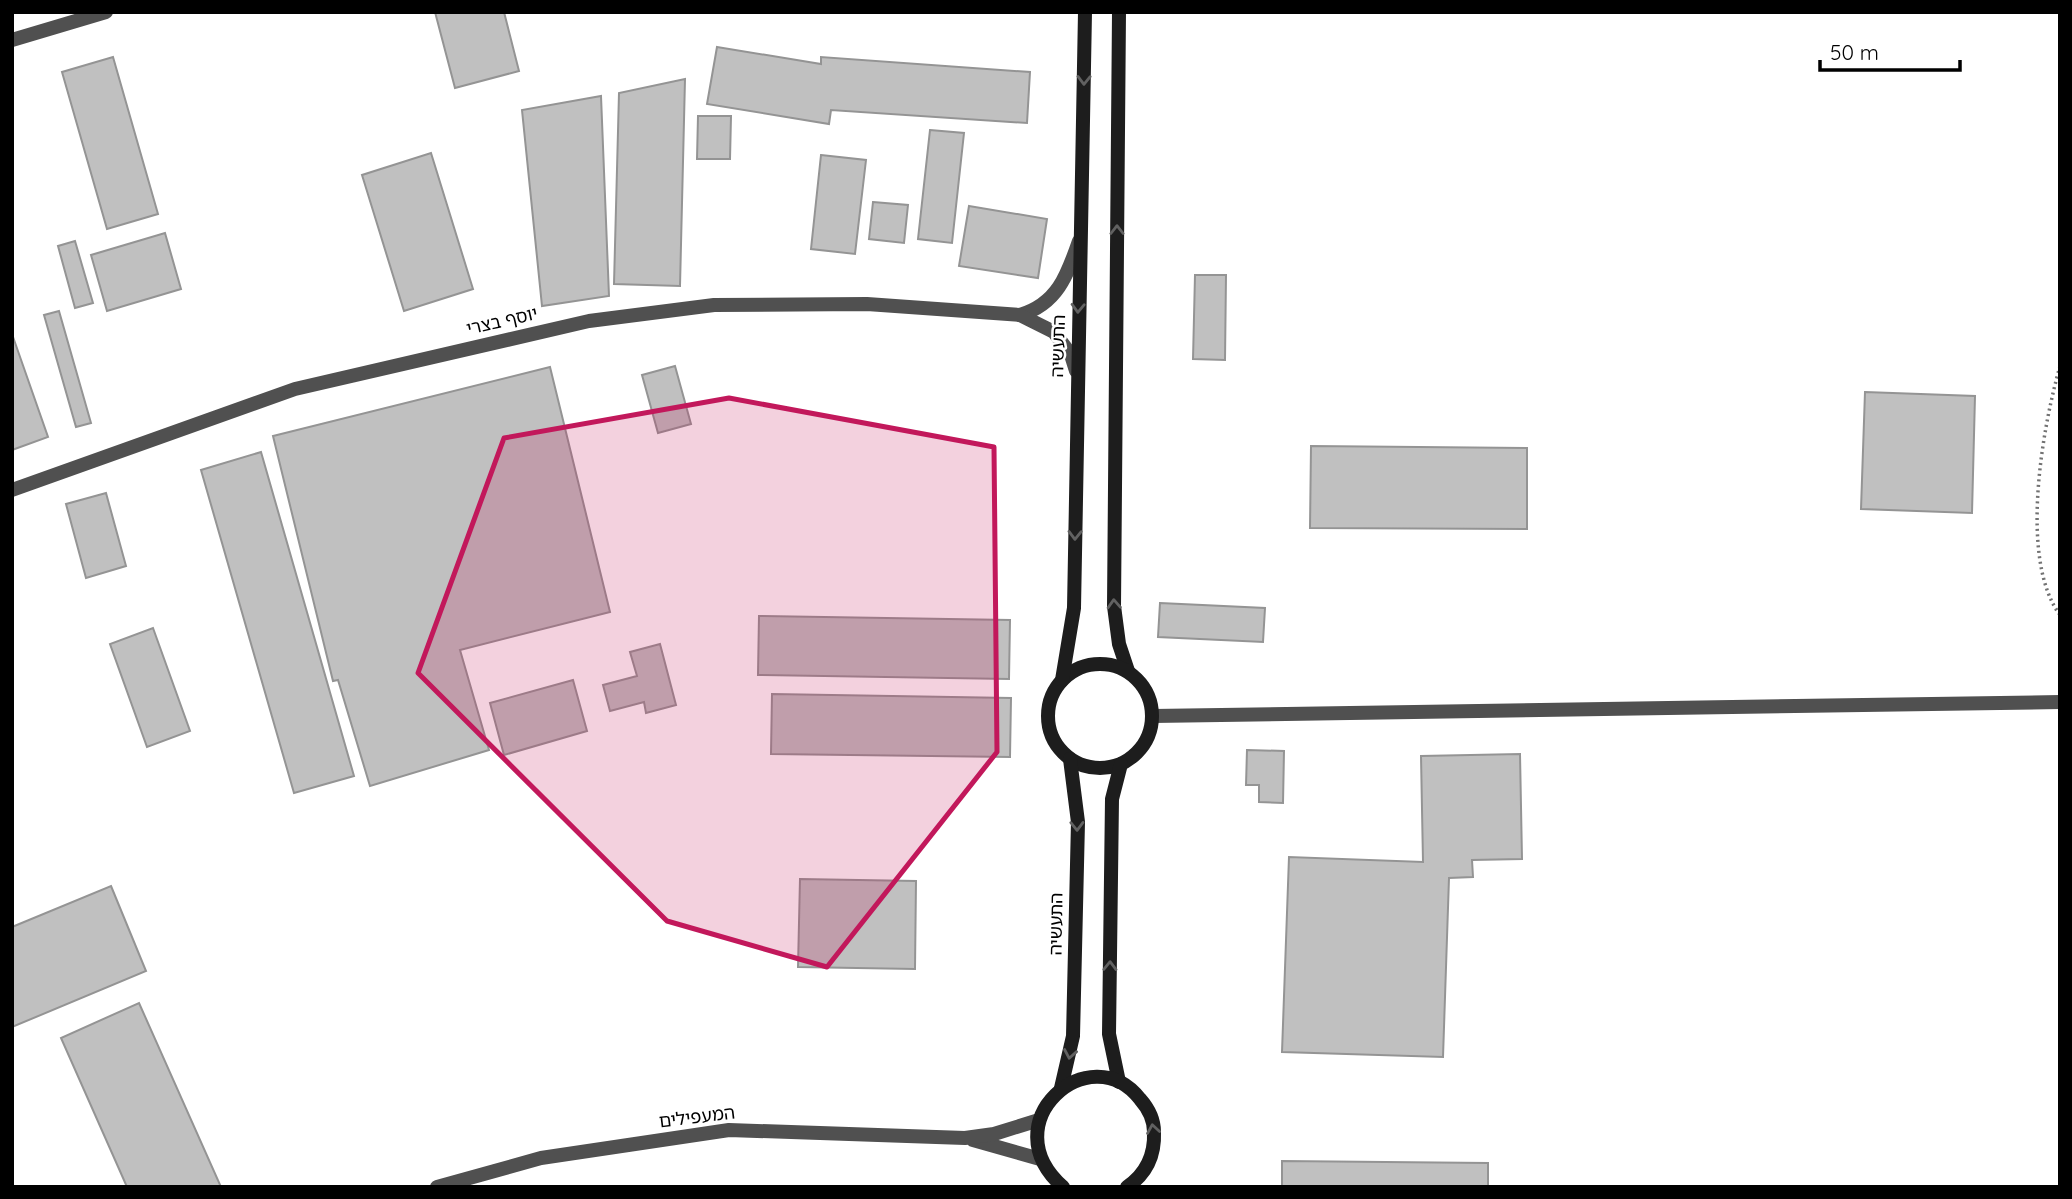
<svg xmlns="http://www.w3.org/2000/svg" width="2072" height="1199" font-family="Quicksand,'Noto Sans Hebrew',sans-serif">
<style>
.building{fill:#c0c0c0;stroke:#949494;stroke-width:2}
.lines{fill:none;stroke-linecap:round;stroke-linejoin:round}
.path{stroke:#727272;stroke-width:3.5;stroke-dasharray:2 3.5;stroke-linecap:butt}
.street{stroke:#505050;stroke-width:14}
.secondary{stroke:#1d1d1d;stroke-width:14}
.oneway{stroke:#616161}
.marked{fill:#c2185b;fill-opacity:0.2;stroke:#c2185b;stroke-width:5;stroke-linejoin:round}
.labels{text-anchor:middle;stroke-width:5;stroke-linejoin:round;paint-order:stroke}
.street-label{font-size:18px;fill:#000;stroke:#fff}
</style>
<rect width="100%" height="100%" fill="#fff"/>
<!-- building -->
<g class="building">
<polygon points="435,12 504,12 519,71 455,88"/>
<polygon points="717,47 821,64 821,57 1030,72 1027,123 831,110 829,124 707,104"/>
<polygon points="113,57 158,214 107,229 62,72"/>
<polygon points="685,79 680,286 614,284 619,93"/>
<polygon points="601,96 609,296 542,306 522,110"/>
<polygon points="698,116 731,116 730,159 697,159"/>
<polygon points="930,130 964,133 952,243 918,239"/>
<polygon points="431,153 473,289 404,311 362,175"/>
<polygon points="821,155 866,160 855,254 811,249"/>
<polygon points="873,202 908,205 904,243 869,239"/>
<polygon points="969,206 1047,219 1038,278 959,266"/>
<polygon points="165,233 181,289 107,311 91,255"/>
<polygon points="75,241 93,303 75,308 58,246"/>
<polygon points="1195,275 1226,275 1225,360 1193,359"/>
<polygon points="59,311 91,423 76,427 44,315"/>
<polygon points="12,334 48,437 12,450"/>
<polygon points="675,366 691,424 658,433 642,375"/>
<polygon points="550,367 610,612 460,650 489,750 370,786 338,680 333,681 273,436"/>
<polygon points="1865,392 1975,396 1972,513 1861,509"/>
<polygon points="1311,446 1527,448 1527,529 1310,528"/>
<polygon points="261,452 354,776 294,793 201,470"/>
<polygon points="106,493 126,566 86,578 66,504"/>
<polygon points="1160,603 1265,608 1263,642 1158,637"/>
<polygon points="759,616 1010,620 1009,679 758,675"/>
<polygon points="153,628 190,731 147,747 110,644"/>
<polygon points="660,644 676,705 646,713 644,702 610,711 603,685 637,676 630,652"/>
<polygon points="573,680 587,731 504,755 490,703"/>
<polygon points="772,694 1011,698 1010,757 771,754"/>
<polygon points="1247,750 1284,751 1283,803 1259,802 1259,785 1246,785"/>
<polygon points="1520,754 1522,859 1472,860 1473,877 1449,878 1443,1057 1282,1052 1289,857 1423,862 1421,756"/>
<polygon points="800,879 916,881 915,969 798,967"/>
<polygon points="111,886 146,971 12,1027 12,927"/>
<polygon points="139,1003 221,1187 127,1187 61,1038"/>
<polygon points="1282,1161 1488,1163 1488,1187 1282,1187"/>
</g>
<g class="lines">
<!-- path -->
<path class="path" d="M 2060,366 C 2042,429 2019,560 2060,615"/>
<!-- street -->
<g class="street">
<polyline points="12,40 106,12"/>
<path d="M 1020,315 C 1057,304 1067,276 1079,241"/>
<polyline points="12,490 295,389 589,321 714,305 867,304 1020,315 1054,332 1071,355 1076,371"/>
<polyline points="1153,716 2060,702"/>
<polyline points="973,1140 1040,1159"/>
<polyline points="437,1187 541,1158 729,1130 965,1138 994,1134 1039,1120"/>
</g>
<!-- secondary -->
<g class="secondary">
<polyline points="1119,12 1114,606 1119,644 1128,671"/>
<circle cx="1100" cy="716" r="52"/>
<polyline points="1062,680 1074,608 1085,12"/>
<polyline points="1119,1082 1109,1034 1112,799 1121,764"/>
<polyline points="1061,1088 1073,1036 1078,822 1070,759"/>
<path d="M 1063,1187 C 990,1123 1090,1035 1140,1099 C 1148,1108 1154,1120 1154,1132 C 1155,1155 1146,1174 1127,1187"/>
</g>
</g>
<!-- one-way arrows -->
<defs><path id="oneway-chevron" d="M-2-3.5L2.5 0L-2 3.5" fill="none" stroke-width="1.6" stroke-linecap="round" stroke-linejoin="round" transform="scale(1.75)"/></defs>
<g class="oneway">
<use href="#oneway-chevron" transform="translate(1084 80) rotate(91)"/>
<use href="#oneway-chevron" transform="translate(1117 230) rotate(-90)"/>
<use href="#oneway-chevron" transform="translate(1078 308) rotate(92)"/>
<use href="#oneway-chevron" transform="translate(1075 535) rotate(91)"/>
<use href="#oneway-chevron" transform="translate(1114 604) rotate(-93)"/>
<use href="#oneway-chevron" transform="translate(1077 826) rotate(89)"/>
<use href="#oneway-chevron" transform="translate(1110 966) rotate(-89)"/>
<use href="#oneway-chevron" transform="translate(1070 1054) rotate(100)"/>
<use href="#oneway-chevron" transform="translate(1153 1129) rotate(-99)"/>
</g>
<!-- marked area -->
<path class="marked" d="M 729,398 L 994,447 L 997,752 L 827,967 L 667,921 L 418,673 L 504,438 Z"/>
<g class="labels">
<!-- street labels -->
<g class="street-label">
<text transform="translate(502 321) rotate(-13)" y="6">יוסף בצרי</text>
<text transform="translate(1058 346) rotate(-88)" y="6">התעשיה</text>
<text transform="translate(1056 924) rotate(-89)" y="6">התעשיה</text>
<text transform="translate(697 1117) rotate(-7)" y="6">המעפילים</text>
</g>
</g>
<!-- border -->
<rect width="2072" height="1199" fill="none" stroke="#000000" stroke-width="28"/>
<!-- scale -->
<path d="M1820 60v10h140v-10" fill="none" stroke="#000000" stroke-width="3.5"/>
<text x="1830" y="60" font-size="21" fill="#000000" stroke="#ffffff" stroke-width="5" paint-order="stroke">50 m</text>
</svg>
